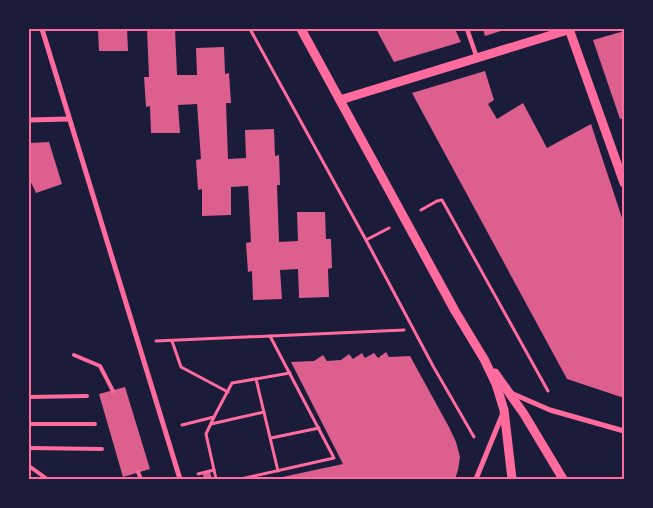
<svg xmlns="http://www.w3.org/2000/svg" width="653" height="508" font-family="Montserrat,sans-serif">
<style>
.building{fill:#dd5f8e}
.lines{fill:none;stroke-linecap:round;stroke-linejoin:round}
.path{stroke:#ff6b9d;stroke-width:3}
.service{stroke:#ff6b9d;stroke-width:4}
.pedestrian{stroke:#ff6b9d;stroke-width:4.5}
.minor{stroke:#ff6b9d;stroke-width:5}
.tertiary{stroke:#ff6b9d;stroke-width:9}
.neatline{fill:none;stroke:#ff6b9d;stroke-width:2}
</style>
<rect width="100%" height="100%" fill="#1b1b3a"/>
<!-- building -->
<g class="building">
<polygon points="98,29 127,29 128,51 99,51"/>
<polygon points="147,29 175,29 177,75 197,75 196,48 224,47 225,74 229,73 231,103 226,103 228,159 246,158 245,130 274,129 275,156 279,155 280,185 277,185 279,242 298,241 297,212 325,212 326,239 331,239 332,268 328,269 329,297 299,298 298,269 280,270 282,299 253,300 252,271 248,272 246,243 251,242 248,186 231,187 231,215 202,216 202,189 198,190 196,160 201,159 197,104 178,105 180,133 151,133 150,106 146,107 144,77 149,77"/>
<polygon points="376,29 455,29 461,42 394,62"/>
<polygon points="483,29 507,29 485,36"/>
<polygon points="624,31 624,118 620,119 593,40"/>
<polygon points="485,71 494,100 488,104 497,119 523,103 547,148 591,124 624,224 624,398 567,379 412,93"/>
<polygon points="49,142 62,184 36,193 29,178 29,143"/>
<polygon points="386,352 389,357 410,356 449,427 456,442 460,457 458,470 455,479 273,479 343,464 291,362 314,361 323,355 327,361 341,360 349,354 353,359 362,353 365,358 374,353 378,358"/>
<polygon points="125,387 150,469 123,477 99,394"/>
<polygon points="210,472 212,479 204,479 203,474"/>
</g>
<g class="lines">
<!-- path -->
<g class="path">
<polyline points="250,29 366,240 389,228"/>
<polyline points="421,210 437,201 442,200 548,391"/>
<polyline points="366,240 433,366 474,437"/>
<polyline points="156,341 404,330"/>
<polyline points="172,341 181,367 228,392"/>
<polyline points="256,379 278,471"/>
<polyline points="214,417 206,434 216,479"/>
<polyline points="211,424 264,412"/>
<polyline points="182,425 214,417 232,383 290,373"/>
<polyline points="271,438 319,428"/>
<polyline points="198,474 214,470"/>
<polyline points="241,479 334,458 270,336"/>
</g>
<!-- service -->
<g class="service">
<polyline points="74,355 100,366 113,391"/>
<polyline points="29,397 87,396"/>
<polyline points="29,424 95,424"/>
<polyline points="29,448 102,449"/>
<polyline points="29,466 47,479"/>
<polyline points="138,472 141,479"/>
</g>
<!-- pedestrian -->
<polyline class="pedestrian" points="467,29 477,58"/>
<!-- minor -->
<g class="minor">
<polyline points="42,29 180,479"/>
<polyline points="29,120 69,119"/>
<polyline points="511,393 550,410 624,431"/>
<polyline points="476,479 503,413"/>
</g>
<!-- tertiary -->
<g class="tertiary">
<polyline points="301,29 455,311 484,359 496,384 504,410 512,479"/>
<polyline points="569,29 624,183"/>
<polyline points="340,100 571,29"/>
<polyline points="495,373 524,414 563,479"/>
</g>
</g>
<!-- border -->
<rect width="653" height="508" fill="none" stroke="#1b1b3a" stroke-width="60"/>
<rect x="30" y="30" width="593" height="448" class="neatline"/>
</svg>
